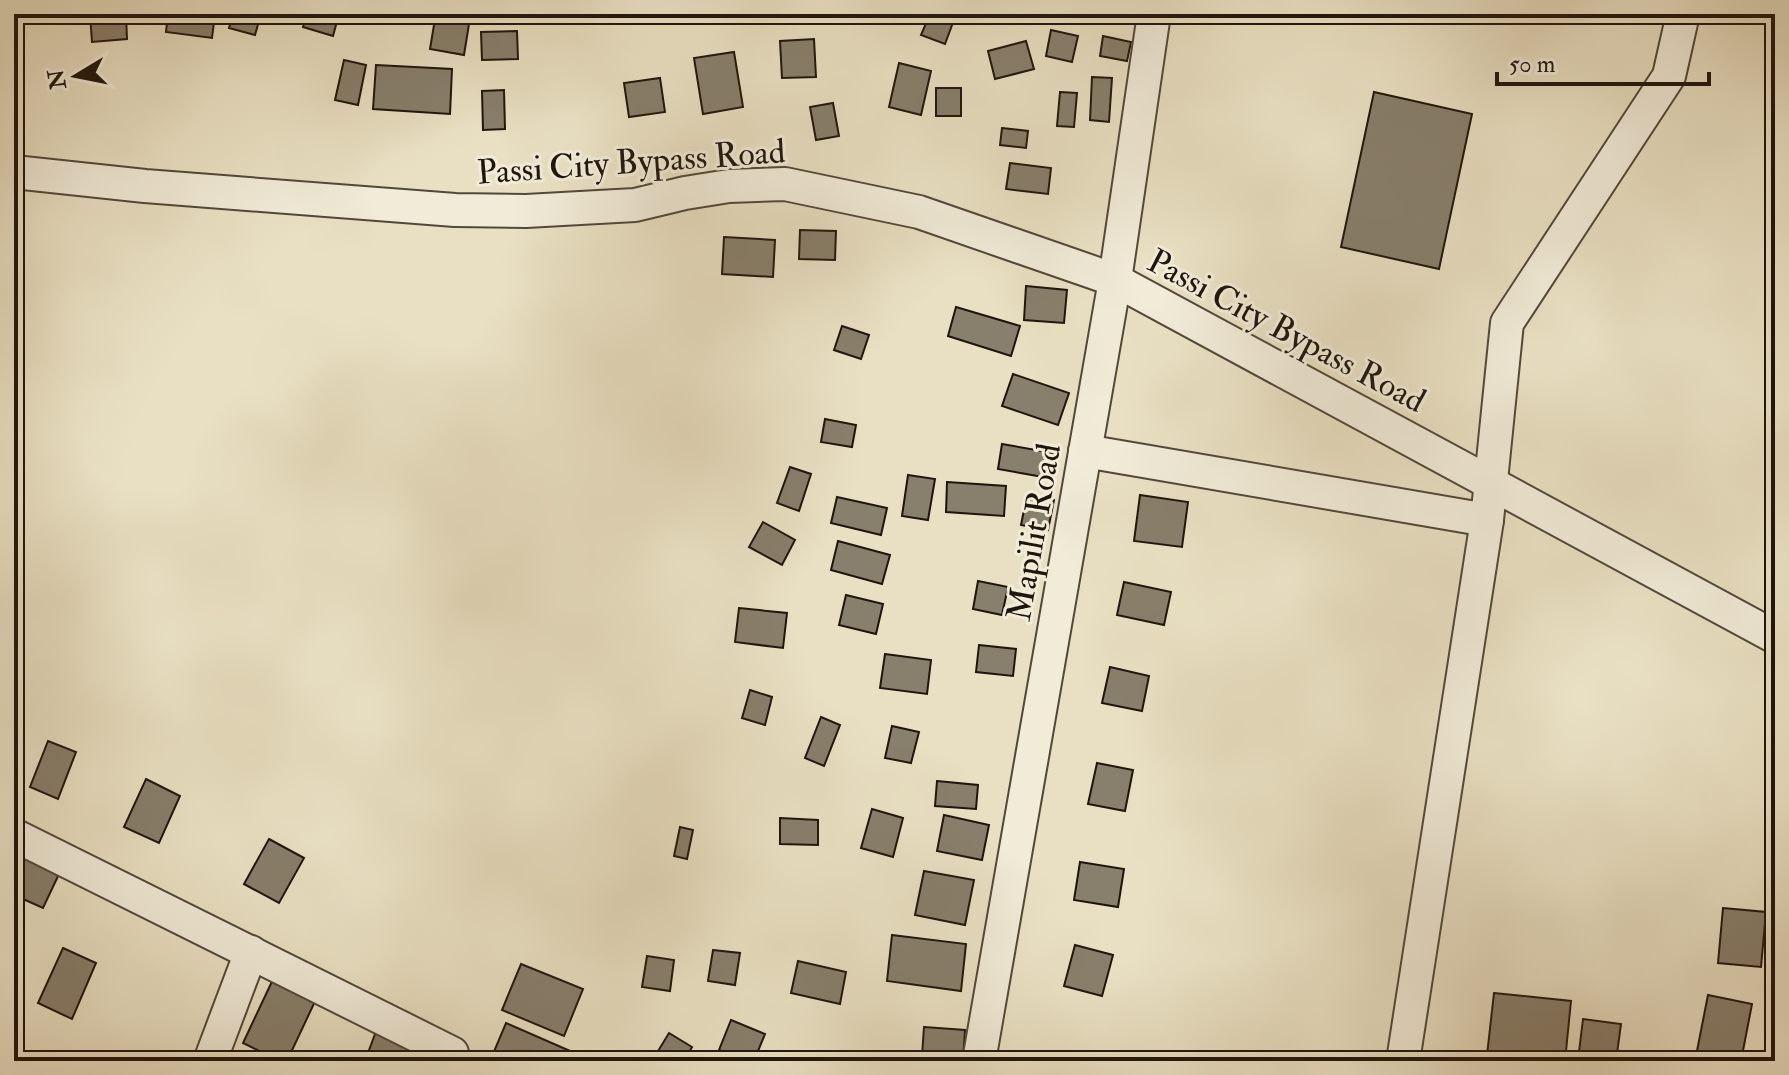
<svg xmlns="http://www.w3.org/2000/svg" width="1789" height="1075" font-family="'IM FELL Double Pica',serif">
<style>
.building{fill:#887f6c;stroke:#1f150d;stroke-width:2}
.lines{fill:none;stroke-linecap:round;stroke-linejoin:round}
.minor-casing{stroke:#52483a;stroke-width:36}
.minor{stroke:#f1ebd8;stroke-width:32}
.labels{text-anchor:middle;stroke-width:6;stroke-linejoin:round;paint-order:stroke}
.street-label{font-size:34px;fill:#1f150d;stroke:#f1ebd8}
</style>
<rect width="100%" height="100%" fill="#e9e0c3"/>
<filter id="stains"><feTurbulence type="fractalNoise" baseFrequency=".0025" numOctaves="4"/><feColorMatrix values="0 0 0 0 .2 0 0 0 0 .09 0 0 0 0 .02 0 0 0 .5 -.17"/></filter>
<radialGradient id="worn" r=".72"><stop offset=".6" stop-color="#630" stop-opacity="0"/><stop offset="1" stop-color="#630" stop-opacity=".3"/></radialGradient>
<!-- building -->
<g class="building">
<polygon points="126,14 127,39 92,42 90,15"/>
<polygon points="168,14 215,14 212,38 166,32"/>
<polygon points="233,14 261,14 255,35 229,28"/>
<polygon points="307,14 339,14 333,36 303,27"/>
<polygon points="930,14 947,14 955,17 945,44 921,35"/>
<polygon points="1099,14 1128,14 1127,21"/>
<polygon points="435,19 469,24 464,55 430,49"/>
<polygon points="1051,30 1078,36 1072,62 1046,56"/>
<polygon points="517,31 518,59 482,60 481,32"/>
<polygon points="1103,36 1131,42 1127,61 1100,56"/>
<polygon points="814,39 816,77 782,78 780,41"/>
<polygon points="1026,41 1034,69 995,79 988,51"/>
<polygon points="734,52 743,107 703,114 694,58"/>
<polygon points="344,60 366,65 358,105 335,100"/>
<polygon points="899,63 931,71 921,115 889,107"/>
<polygon points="376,65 452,69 450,114 373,109"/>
<polygon points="1092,77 1112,78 1109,122 1090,120"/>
<polygon points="660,78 665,112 629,117 624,83"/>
<rect x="936" y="88" width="25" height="28"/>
<polygon points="504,90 505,129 483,130 482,91"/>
<polygon points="1060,92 1077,93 1074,127 1057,126"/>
<polygon points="1374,92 1472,114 1439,269 1341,247"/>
<polygon points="833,103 839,136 816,140 810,107"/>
<polygon points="1002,128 1028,131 1026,148 1000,145"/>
<polygon points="1010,163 1051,168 1048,194 1006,189"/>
<polygon points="800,230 836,231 835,260 799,259"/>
<polygon points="724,237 775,240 773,277 722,274"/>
<polygon points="1026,286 1067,290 1064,323 1024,320"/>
<polygon points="956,307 1020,326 1011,356 948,336"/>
<polygon points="842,326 869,335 861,359 834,350"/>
<polygon points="1013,374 1069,393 1058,425 1002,406"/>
<polygon points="825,419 856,425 852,447 821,442"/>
<polygon points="1002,444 1053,453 1049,478 998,469"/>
<polygon points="790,467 811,474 799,511 777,503"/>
<polygon points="908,475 935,479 928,520 902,516"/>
<polygon points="947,482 1006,486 1004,516 946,512"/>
<polygon points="1027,495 1054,500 1048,530 1021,525"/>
<polygon points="1140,495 1188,502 1182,547 1134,541"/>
<polygon points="837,497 887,508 881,535 831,523"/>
<polygon points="763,522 795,540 782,565 749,547"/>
<polygon points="838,541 890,555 882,584 831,570"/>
<polygon points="978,581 1008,587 1002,615 973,609"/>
<polygon points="1124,582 1171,592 1164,625 1117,615"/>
<polygon points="846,595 883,604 876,634 839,625"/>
<polygon points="739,608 787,613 783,648 735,642"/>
<polygon points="979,645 1016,649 1013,676 976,672"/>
<polygon points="885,654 931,660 927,694 880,688"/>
<polygon points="1110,667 1149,676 1142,711 1102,703"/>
<polygon points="750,690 772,697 765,725 742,718"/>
<polygon points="821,717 840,725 824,766 805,758"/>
<polygon points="892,726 919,732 911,763 885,758"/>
<polygon points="14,739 23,743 14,766"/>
<polygon points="48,741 76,752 58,799 30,787"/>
<polygon points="1097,763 1133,770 1125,811 1088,804"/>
<polygon points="146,779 180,796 159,843 124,827"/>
<polygon points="937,781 978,785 976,809 935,806"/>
<polygon points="872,809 903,818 893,857 861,848"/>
<polygon points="944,815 989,825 982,860 937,851"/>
<polygon points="780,818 818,820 818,845 780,844"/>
<polygon points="680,827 693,830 687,859 674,856"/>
<polygon points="269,839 304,858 279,903 244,884"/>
<polygon points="14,849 60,872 43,908 14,895"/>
<polygon points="1080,862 1124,869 1118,907 1074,900"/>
<polygon points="924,871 974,880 965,925 915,915"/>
<polygon points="1723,908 1766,912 1761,967 1718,963"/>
<polygon points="892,935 966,944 961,991 887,981"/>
<polygon points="1075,945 1113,955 1102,996 1064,986"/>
<polygon points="63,948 96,963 72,1019 38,1003"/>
<polygon points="713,950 740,953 735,985 708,981"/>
<polygon points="647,956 674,960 670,991 642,987"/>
<polygon points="798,961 846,972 840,1004 791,993"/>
<polygon points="521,964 583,989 564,1036 502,1010"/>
<polygon points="275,975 318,995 287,1061 280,1061 243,1043"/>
<polygon points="1494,993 1571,1001 1565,1061 1487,1055"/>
<polygon points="1708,995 1752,1004 1741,1061 1695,1061"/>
<polygon points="1583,1019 1621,1024 1616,1061 1578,1060"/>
<polygon points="731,1020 765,1034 754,1061 746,1061 719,1050"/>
<polygon points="506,1023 593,1061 490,1061"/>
<polygon points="378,1026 434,1048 429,1061 365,1061"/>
<polygon points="924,1027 965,1030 963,1060 922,1056"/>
<polygon points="669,1033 692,1047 684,1061 652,1061"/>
</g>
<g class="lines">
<!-- minor casing -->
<g class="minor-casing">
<g id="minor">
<polyline points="14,172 145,186 455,210 526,211 635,205 685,193 729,186 785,184 919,212 1115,280 1775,637"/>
<polyline points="1085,451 1487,520"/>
<polyline points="14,835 452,1053 449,1061"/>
<polyline points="210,1061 251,952"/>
<polyline points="979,1061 1115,280 1154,14"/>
<polyline points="1403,1061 1487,520 1507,323 1669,76 1683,14"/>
</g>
</g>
<!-- minor -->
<use href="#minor" class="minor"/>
</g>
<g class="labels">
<!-- street labels -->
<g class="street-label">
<text transform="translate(631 161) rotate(-4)" y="12">Passi City Bypass Road</text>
<text transform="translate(1287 330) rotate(28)" y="12">Passi City Bypass Road</text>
<text transform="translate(1033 532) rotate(-80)" y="12">Mapilit Road</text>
</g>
</g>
<!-- margin -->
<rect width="1789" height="1075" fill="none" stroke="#e9e0c3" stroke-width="48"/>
<rect x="16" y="16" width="1757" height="1043" fill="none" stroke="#1f150d" stroke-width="4"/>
<rect x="24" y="24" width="1741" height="1027" fill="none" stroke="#1f150d" stroke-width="2"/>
<!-- north arrow -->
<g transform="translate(76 76) rotate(260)" stroke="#f1ebd8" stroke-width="6" paint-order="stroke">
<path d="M0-6L14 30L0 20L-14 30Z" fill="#1f150d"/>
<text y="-12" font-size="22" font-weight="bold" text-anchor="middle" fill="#1f150d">N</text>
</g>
<!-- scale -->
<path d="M1497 72v12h212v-12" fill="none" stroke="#1f150d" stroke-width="4"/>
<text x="1509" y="72" font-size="24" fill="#1f150d" stroke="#f1ebd8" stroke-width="6" paint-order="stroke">50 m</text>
<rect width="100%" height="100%" filter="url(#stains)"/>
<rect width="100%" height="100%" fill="url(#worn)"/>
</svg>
